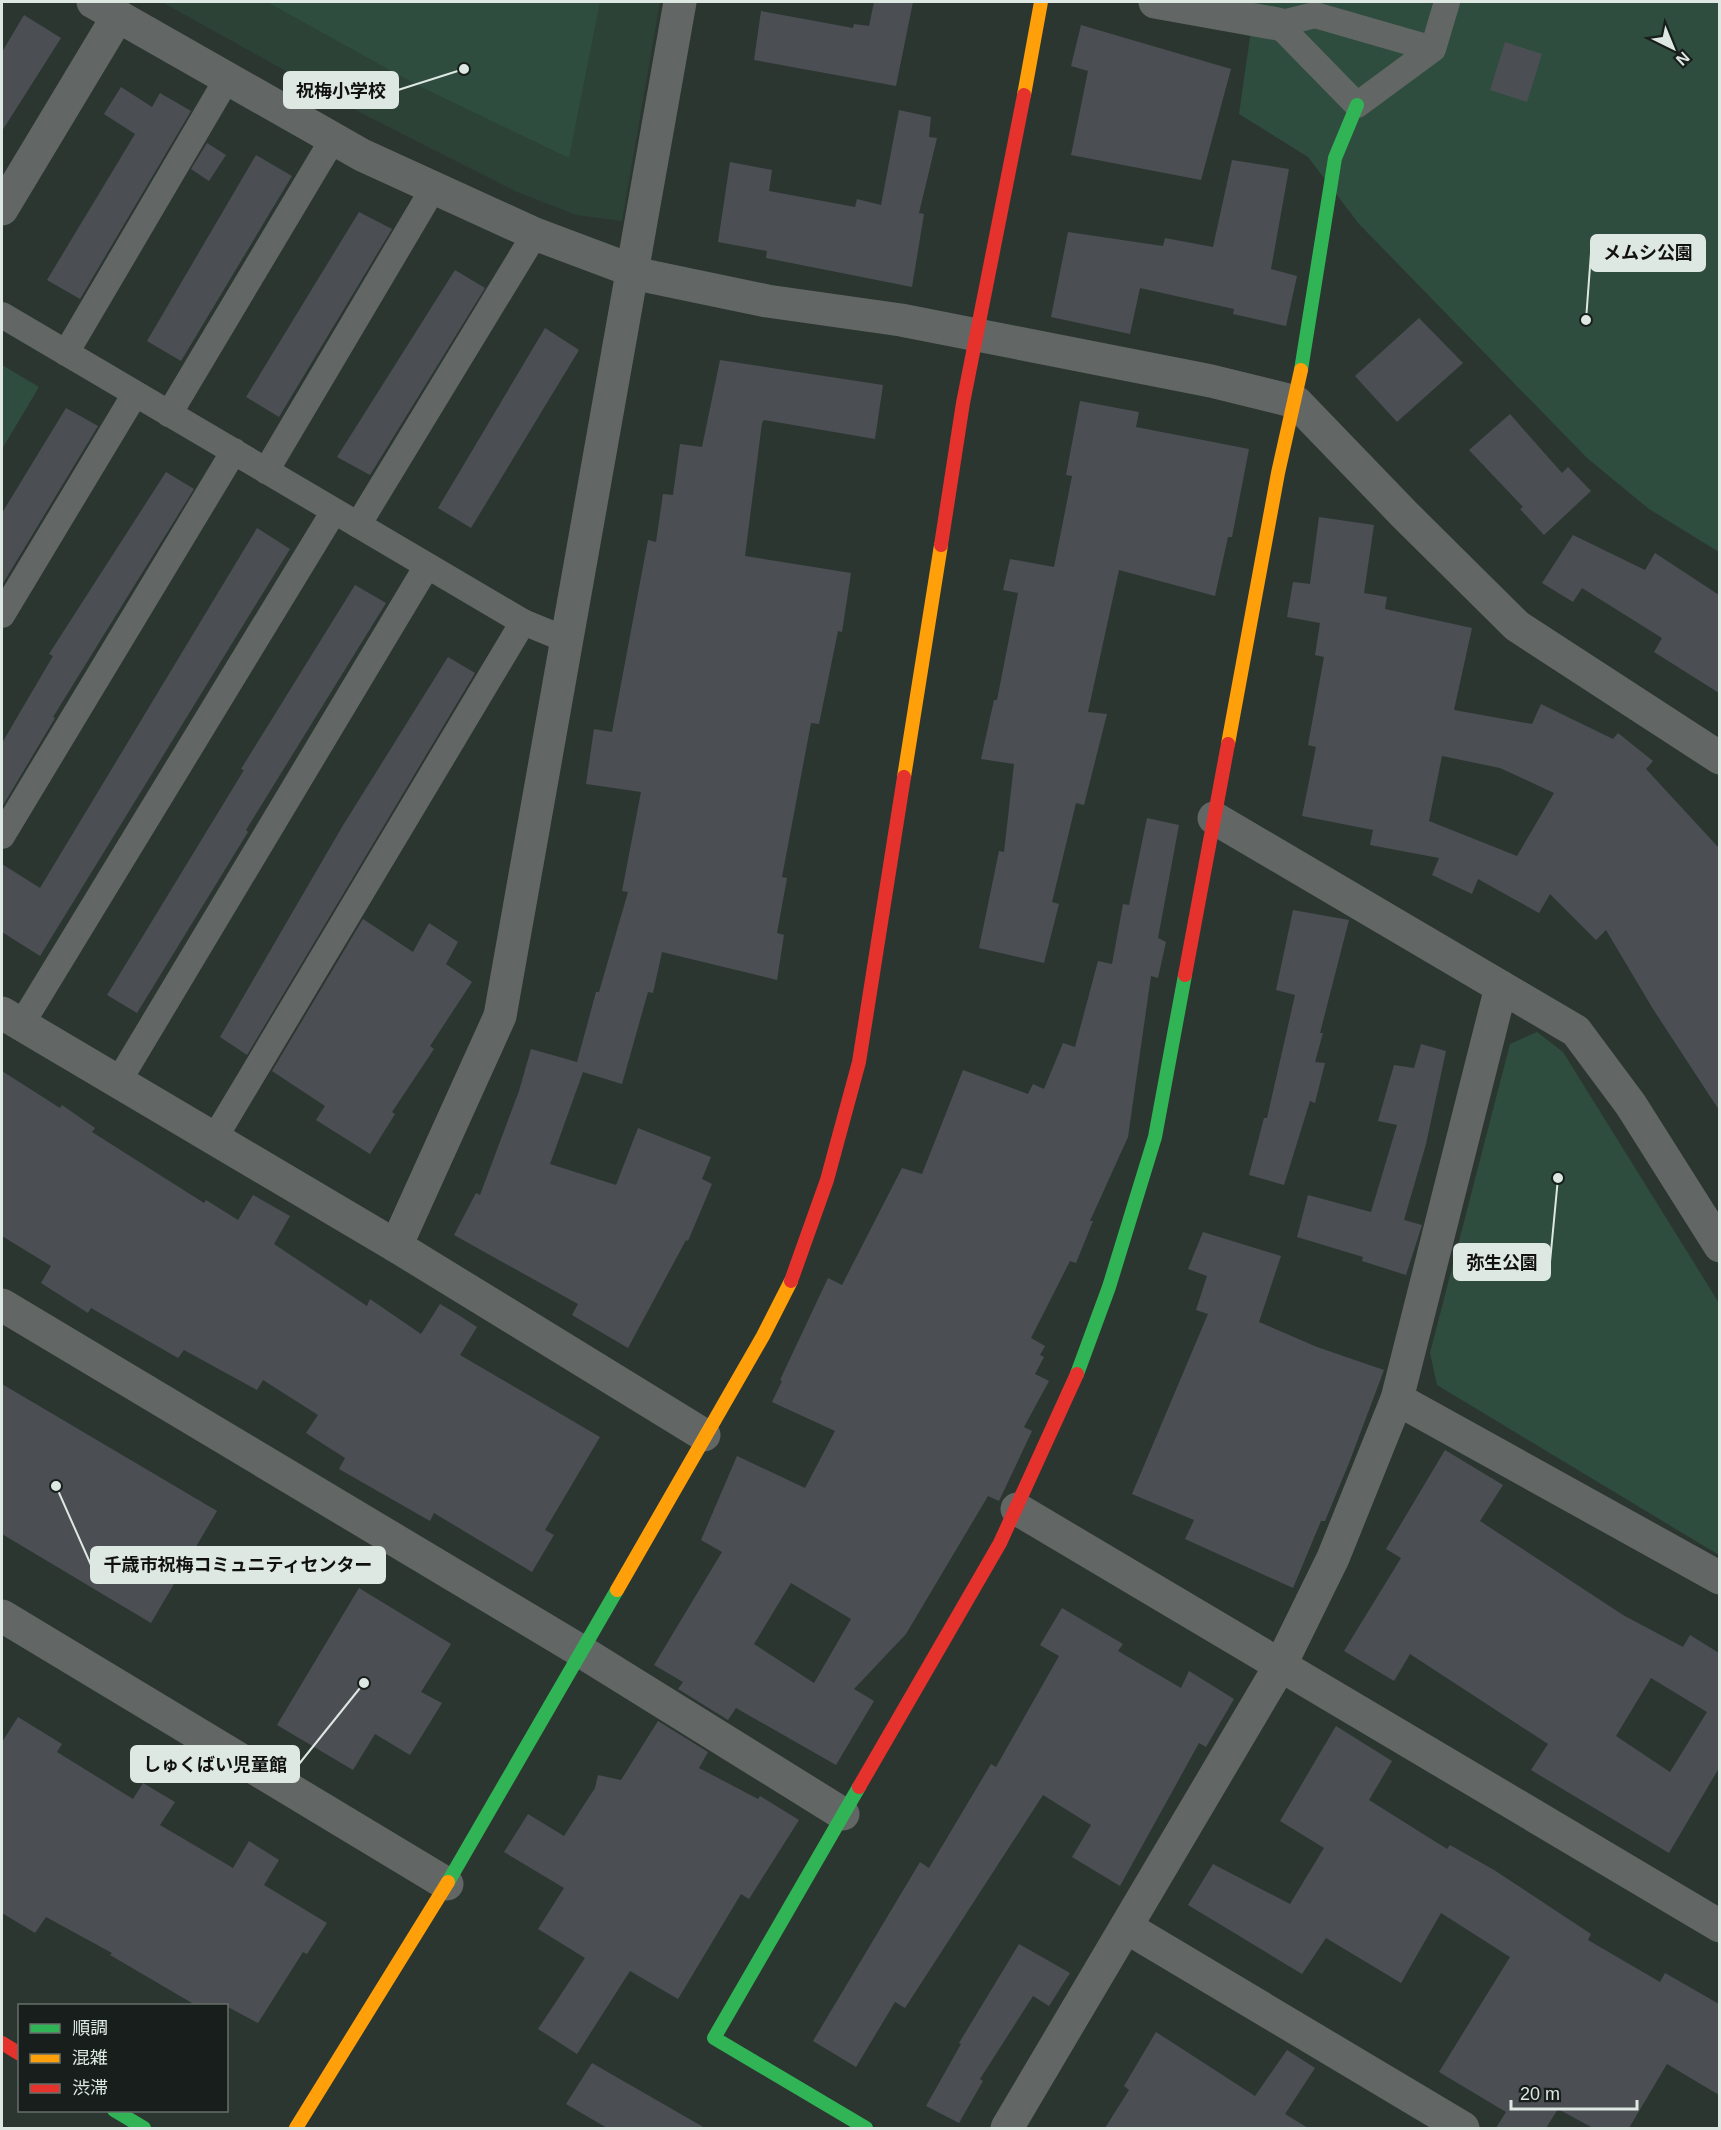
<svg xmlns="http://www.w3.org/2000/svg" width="1721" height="2130" font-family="Helvetica,'Noto Sans JP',sans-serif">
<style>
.built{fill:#2c4237}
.green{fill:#2e4d3e}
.building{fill:#4b4e53;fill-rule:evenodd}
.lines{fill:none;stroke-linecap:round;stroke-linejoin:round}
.lane{stroke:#626765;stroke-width:26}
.street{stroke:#626765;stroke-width:33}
.fast{stroke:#30b455;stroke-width:14}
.slow{stroke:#ff9f0a;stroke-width:14}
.jam{stroke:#e5322d;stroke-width:14}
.leader{fill:none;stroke:#dee8e2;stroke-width:2}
.callout-dot{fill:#dee8e2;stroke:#171e1b;stroke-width:2}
.callout{fill:#dee8e2;stroke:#dee8e2;stroke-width:2}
.callout-label{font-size:18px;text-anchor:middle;font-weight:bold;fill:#111}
</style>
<rect width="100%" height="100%" fill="#2c3631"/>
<!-- built -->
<polygon class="built" points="162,2 660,2 622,221 576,215 515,191 361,113"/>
<!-- green -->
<g class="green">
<polygon points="267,2 600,2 569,158 415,84"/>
<polygon points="1255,2 1719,2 1719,552 1649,509 1587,458 1359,224 1308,157 1239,114"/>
<polygon points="2,365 39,387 2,449"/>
<polygon points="1537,1032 1563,1052 1719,1303 1719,1555 1437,1385 1430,1353 1510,1044"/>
</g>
<!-- building -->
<g class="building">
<polygon points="874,2 913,2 896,86 754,60 761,11 853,28 854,24 869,26"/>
<polygon points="24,15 61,38 2,131 2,52"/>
<polygon points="1081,25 1231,69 1201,180 1071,155 1088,71 1071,66"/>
<polygon points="1505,42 1542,54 1527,102 1490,90"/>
<polygon points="121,87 152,107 160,93 191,111 80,299 47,280 135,134 104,114"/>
<polygon points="899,110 931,117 929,137 937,138 919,213 924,214 912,287 766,258 767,251 718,242 730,162 772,170 769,191 855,207 857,199 881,205"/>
<polygon points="207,143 226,155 209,181 191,169"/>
<polygon points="256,155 292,176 181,361 147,341"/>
<polygon points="1232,160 1289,169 1271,269 1297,276 1286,326 1233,314 1234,309 1140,288 1130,334 1051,317 1068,232 1163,246 1165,238 1213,247"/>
<polygon points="359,212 392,229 279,417 246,397"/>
<polygon points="455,270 485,288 370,475 337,457"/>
<polygon points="1419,318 1463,363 1397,422 1355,376"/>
<polygon points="545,328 579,350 471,528 438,508"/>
<polygon points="720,360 883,385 875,439 764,420 762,423 745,556 851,573 842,632 838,631 819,724 811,723 782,877 787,878 777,933 784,935 777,980 662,952 653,993 648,992 622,1084 583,1072 550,1164 616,1185 638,1128 711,1157 702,1179 712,1184 688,1241 686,1240 628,1348 572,1315 578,1304 454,1235 476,1193 480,1195 519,1091 531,1049 577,1062 596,992 599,992 628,892 622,891 641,792 586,784 594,729 612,732 648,540 656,542 663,494 673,495 680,444 702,447"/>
<polygon points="1080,401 1139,412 1136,427 1249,449 1232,537 1228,537 1215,596 1119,570 1088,712 1107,714 1084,805 1076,803 1052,902 1059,904 1044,963 979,948 999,851 1004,852 1014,764 981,759 994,700 997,700 1018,593 1003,590 1010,559 1054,567 1072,476 1066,475"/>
<polygon points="66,408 98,426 2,585 2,513"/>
<polygon points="1510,414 1562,473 1568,467 1591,491 1544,535 1520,509 1523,507 1469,450"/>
<polygon points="166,472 194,489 53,717 55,718 2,807 2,743 53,656 49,654"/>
<path d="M 1319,517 L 1374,525 L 1364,593 L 1387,597 L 1385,609 L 1472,628 L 1454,710 L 1532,724 L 1541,704 L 1613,739 L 1618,733 L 1653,761 L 1646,769 L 1719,848 L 1719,1110 L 1653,1009 L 1606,930 L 1596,940 L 1550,894 L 1539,913 L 1478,879 L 1472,894 L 1432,875 L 1439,858 L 1370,845 L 1373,830 L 1302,816 L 1316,747 L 1308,745 L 1324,657 L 1315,655 L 1320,623 L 1287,617 L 1293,582 L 1310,584 ZM 1442,756 L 1500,768 L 1554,793 L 1517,856 L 1429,821 Z"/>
<polygon points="257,528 290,549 40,956 2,932 2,864 40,888"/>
<polygon points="1573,535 1645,570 1655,553 1719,595 1719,693 1654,652 1662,638 1582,588 1573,602 1542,583"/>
<polygon points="355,585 386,603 246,830 248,832 137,1013 107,995 244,770 241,769"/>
<polygon points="448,657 475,673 247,1055 220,1037 342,827"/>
<path d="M 1147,818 L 1179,825 L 1158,938 L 1166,942 L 1158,978 L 1151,976 L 1128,1137 L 1090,1221 L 1093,1221 L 1076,1263 L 1070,1261 L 1031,1338 L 1045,1346 L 1040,1355 L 1044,1357 L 1035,1374 L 1049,1381 L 1024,1427 L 1032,1431 L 999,1501 L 988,1496 L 906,1634 L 854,1689 L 874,1701 L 836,1765 L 736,1708 L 728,1720 L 678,1689 L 683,1682 L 654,1665 L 722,1552 L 701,1540 L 737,1456 L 805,1488 L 835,1431 L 772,1402 L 782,1381 L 780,1380 L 828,1278 L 842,1285 L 902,1168 L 922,1174 L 963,1070 L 1028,1094 L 1033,1084 L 1044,1089 L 1063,1043 L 1075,1047 L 1098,961 L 1112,964 L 1123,904 L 1129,905 ZM 791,1583 L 851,1619 L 814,1683 L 754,1644 Z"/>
<polygon points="1293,910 1349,920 1320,1033 1323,1033 1315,1062 1325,1063 1315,1103 1310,1101 1284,1185 1249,1175 1264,1118 1267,1118 1295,995 1276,990"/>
<polygon points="363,919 413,952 429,923 458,942 446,964 472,982 430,1046 434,1049 392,1112 395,1114 370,1154 316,1120 325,1106 272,1071"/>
<polygon points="1421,1044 1446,1051 1426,1144 1404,1220 1422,1225 1406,1275 1362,1261 1363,1257 1297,1237 1308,1195 1371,1212 1397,1125 1378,1121 1394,1065 1414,1068"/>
<polygon points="2,1071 60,1108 62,1105 95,1128 92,1132 204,1203 206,1200 238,1220 253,1195 290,1216 274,1244 367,1306 370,1299 421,1334 440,1304 457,1314 477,1327 460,1355 600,1437 545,1530 554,1535 532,1572 434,1513 430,1521 339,1469 345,1458 306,1433 318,1415 263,1380 257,1390 184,1350 178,1358 91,1308 88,1313 41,1283 51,1266 2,1236"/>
<polygon points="1203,1232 1281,1256 1259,1322 1317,1347 1384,1370 1349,1463 1325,1521 1321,1521 1293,1588 1185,1539 1194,1520 1132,1494 1208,1314 1196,1310 1207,1276 1188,1269"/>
<polygon points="2,1384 217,1511 151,1623 2,1534"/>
<path d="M 1445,1450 L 1503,1485 L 1480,1521 L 1623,1615 L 1683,1647 L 1690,1635 L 1719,1653 L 1719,1768 L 1669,1853 L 1531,1770 L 1548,1744 L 1410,1654 L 1394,1681 L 1344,1651 L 1401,1558 L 1386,1549 ZM 1651,1678 L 1707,1712 L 1670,1772 L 1616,1736 Z"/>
<polygon points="359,1588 451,1644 421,1692 442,1703 410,1755 375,1734 353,1770 277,1725"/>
<polygon points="1062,1608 1123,1644 1118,1651 1181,1688 1189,1671 1234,1699 1206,1747 1199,1743 1120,1886 1072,1857 1091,1825 1043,1795 905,2008 895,2002 856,2067 813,2041 920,1862 929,1868 991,1764 996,1767 1059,1656 1040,1645"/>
<polygon points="18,1717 62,1744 57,1752 133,1799 143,1783 175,1802 160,1825 233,1868 249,1841 279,1860 264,1885 327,1923 307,1954 303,1952 258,2023 226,2006 197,2006 110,1955 112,1953 46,1917 35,1933 2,1913 2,1742"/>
<polygon points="658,1721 708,1752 699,1768 758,1799 760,1796 799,1820 749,1899 741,1894 678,1999 630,1971 577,2054 538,2029 585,1958 538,1929 564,1888 504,1852 528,1814 564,1836 595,1788 598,1775 621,1780"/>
<polygon points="1336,1726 1392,1761 1369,1800 1447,1849 1450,1845 1494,1870 1591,1934 1588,1940 1660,1982 1665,1973 1719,2004 1719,2095 1667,2064 1629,2128 1593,2128 1558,2109 1546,2128 1496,2128 1506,2112 1439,2072 1510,1957 1441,1913 1401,1983 1326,1938 1302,1974 1188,1905 1213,1864 1290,1904 1324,1848 1280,1821"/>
<polygon points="1019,1944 1070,1973 1049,2006 1033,1996 980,2079 983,2081 959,2123 926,2106 961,2044 959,2043"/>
<polygon points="1156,2032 1255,2096 1287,2050 1315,2068 1285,2114 1308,2128 1105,2128 1129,2090 1124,2086"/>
<polygon points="592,2063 705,2128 607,2128 566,2104"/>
</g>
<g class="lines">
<!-- lane -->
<g class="lane">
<polyline points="1433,49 1315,15 1278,24 1357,105 1433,49 1447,2"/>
<polyline points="2,315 523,622 567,640"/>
<polyline points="66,353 227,79"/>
<polyline points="169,414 333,139"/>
<polyline points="266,471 434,187"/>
<polyline points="358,525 535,234"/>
<polyline points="2,615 135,394"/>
<polyline points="2,836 234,451"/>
<polyline points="21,1025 334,511"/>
<polyline points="118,1082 427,566"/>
<polyline points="214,1139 523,622"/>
</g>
<!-- street -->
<g class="street">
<polyline points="93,2 362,155 535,234 647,276 767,301 901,320 1211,381 1296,402 1404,514 1517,626 1720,758"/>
<polyline points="1155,2 1278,24"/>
<polyline points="2,209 118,16"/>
<polyline points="1214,818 1576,1031 1631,1105 1720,1246"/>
<polyline points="2,1013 396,1246 704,1435"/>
<polyline points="396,1246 500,1016 680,2"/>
<polyline points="2,1305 579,1650 843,1814"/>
<polyline points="1397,1399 1720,1578"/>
<polyline points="1017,1509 1720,1926"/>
<polyline points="2,1616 447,1884"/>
<polyline points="1126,1927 1463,2128"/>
<polyline points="1007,2128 1280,1666 1333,1558 1397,1399 1501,987"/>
</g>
<!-- fast -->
<g class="fast">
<polyline points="1301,370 1335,158 1357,105"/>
<polyline points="1077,1374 1109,1287 1155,1137 1185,975"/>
<polyline points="859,1787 714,2038 866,2128"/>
<polyline points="448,1882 617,1590"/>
<polyline points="114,2110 144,2128"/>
</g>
<!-- slow -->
<g class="slow">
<polyline points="1024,95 1041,2"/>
<polyline points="1228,744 1278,473 1301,370"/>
<polyline points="904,777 941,545"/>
<polyline points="617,1590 763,1336 791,1281"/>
<polyline points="296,2128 448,1882"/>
</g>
<!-- jam -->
<g class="jam">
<polyline points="941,545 963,403 1024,95"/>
<polyline points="1185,975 1228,744"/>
<polyline points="791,1281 827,1180 859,1062 904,777"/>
<polyline points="859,1787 1000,1543 1077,1374"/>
<polyline points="2,2043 20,2054"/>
</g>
</g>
<!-- callouts -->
<path class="leader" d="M464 69L398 90M1586 320L1591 253M1558 1178L1550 1262M56 1486L91 1565M364 1683L299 1764"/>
<g class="callout-dot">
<circle cx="464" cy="69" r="6"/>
<circle cx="1586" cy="320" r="6"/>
<circle cx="1558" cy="1178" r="6"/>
<circle cx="56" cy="1486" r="6"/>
<circle cx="364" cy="1683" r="6"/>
</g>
<g class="callout">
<rect x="284" y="72" width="114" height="36" rx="6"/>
<rect x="1591" y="235" width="114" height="36" rx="6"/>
<rect x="1454" y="1244" width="96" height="36" rx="6"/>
<rect x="91" y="1547" width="294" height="36" rx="6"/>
<rect x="131" y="1746" width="168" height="36" rx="6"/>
</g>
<g class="callout-label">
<text x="341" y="97">祝梅小学校</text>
<text x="1648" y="259">メムシ公園</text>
<text x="1502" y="1269">弥生公園</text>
<text x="238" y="1571">千歳市祝梅コミュニティセンター</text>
<text x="215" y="1771">しゅくばい児童館</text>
</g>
<!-- border -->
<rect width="1721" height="2130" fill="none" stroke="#dee8e2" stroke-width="6"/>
<!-- legend -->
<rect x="18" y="2004" width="210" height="108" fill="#171e1b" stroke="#676f6b" stroke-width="1.5"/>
<rect x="30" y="2024" width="30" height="9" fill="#30b455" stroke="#676f6b" stroke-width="1.5"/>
<text x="72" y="2034" font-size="18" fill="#dee8e2">順調</text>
<rect x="30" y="2054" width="30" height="9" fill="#ff9f0a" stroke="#676f6b" stroke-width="1.5"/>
<text x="72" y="2064" font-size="18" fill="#dee8e2">混雑</text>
<rect x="30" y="2084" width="30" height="9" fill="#e5322d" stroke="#676f6b" stroke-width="1.5"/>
<text x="72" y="2094" font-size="18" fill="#dee8e2">渋滞</text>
<!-- north arrow -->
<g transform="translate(1673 48) rotate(137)" stroke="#171e1b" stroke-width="4.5" paint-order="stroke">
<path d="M0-4.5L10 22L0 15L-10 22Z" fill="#dee8e2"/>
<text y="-9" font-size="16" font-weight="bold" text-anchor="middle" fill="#dee8e2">N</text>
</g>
<!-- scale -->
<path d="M1511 2100v9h126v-9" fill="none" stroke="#dee8e2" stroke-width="3"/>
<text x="1520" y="2100" font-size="18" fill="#dee8e2" stroke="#171e1b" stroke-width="4.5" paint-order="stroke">20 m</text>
</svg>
